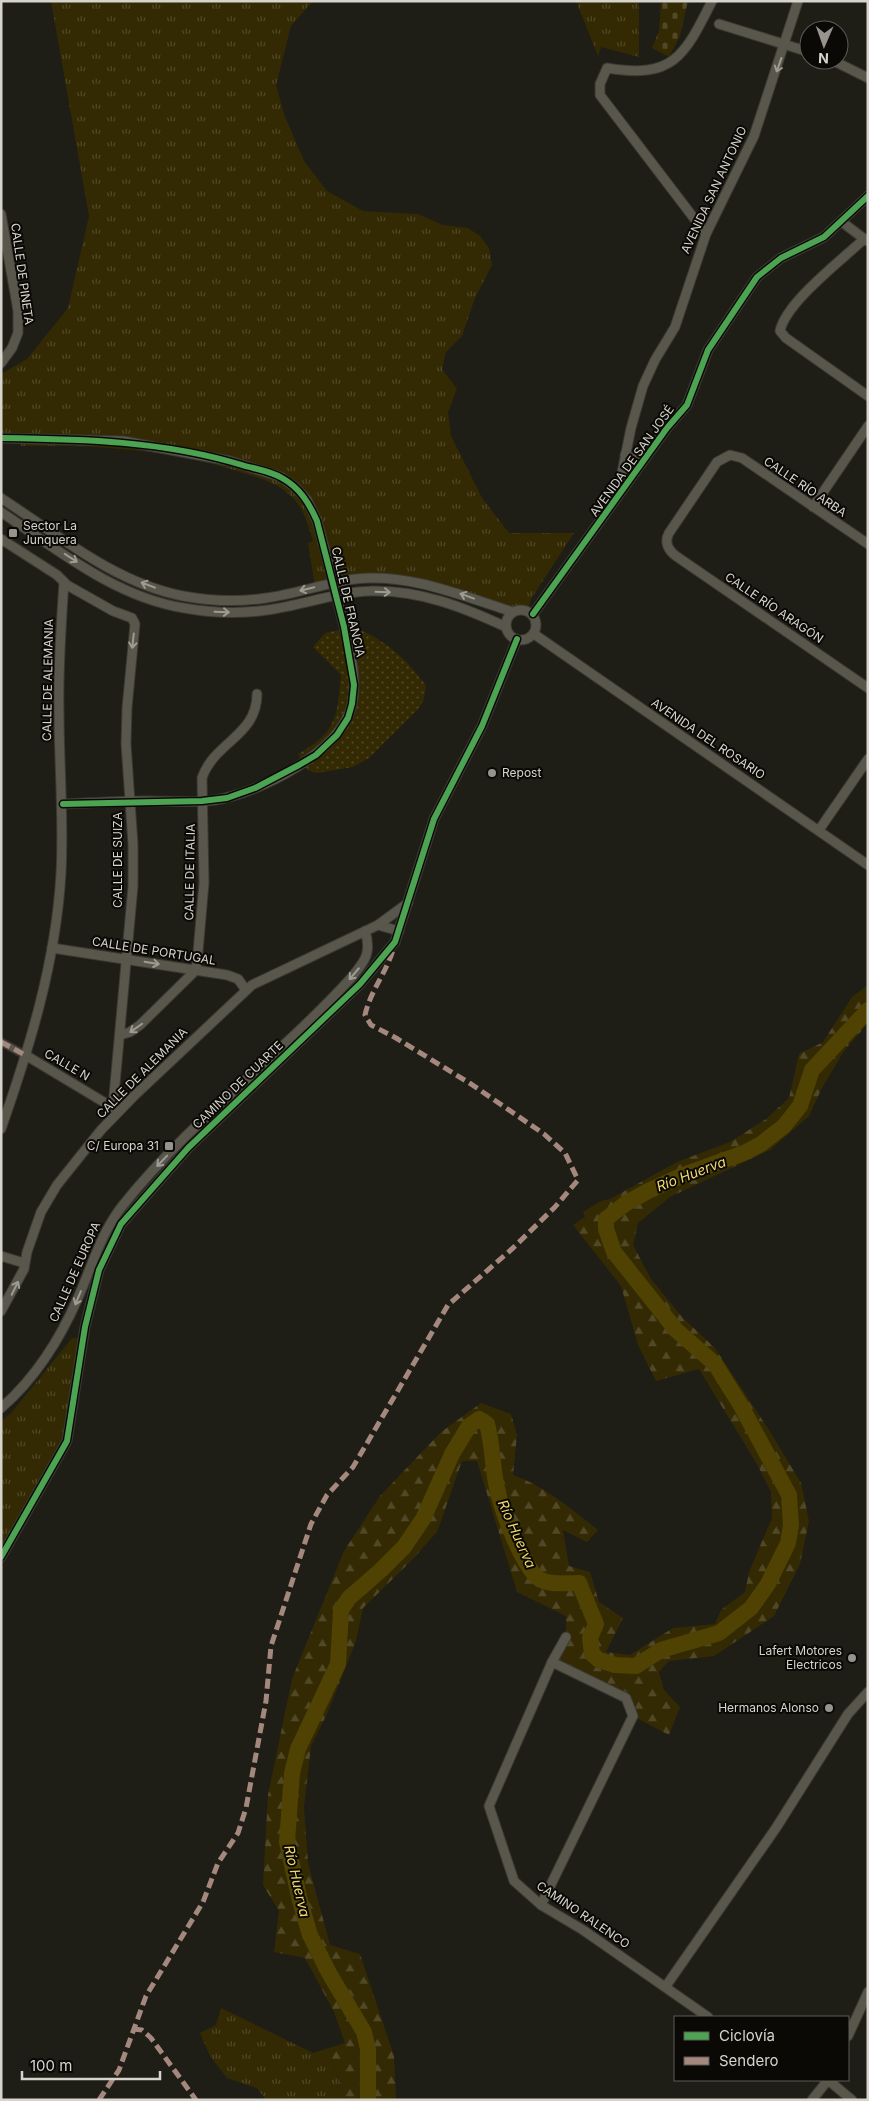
<svg xmlns="http://www.w3.org/2000/svg" width="869" height="2101" font-family="Inter,sans-serif">
<style>
.grass{fill:url(#grass-tufts)}
.forest{fill:url(#forest-firs)}
.cemetery{fill:url(#cemetery-stones)}
.park{fill:url(#park-dots)}
.lines{fill:none;stroke-linecap:round;stroke-linejoin:round}
.river{stroke:#4f4202;stroke-width:16}
.pedestrian-casing{stroke:#3b3934;stroke-width:9}
.minor-casing{stroke:#3b3934;stroke-width:11}
.pedestrian{stroke:#59564c;stroke-width:6}
.minor{stroke:#59564c;stroke-width:9}
.minor-bridge-casing{stroke:#3b3934;stroke-width:11;stroke-linecap:butt}
.minor-bridge{stroke:#59564c;stroke-width:9}
.quiet{stroke:#a5887d;stroke-width:5;stroke-dasharray:10 5;stroke-linecap:butt}
.cycleway-casing{stroke:#0a0905;stroke-width:9}
.cycleway{stroke:#4ca352;stroke-width:6}
.oneway{stroke:#9e9b92}
.poi-dot{fill:#96948c;stroke:#0a0905;stroke-width:2}
.labels{text-anchor:middle;stroke-width:4;stroke-linejoin:round;paint-order:stroke}
.street-label{font-size:12px;fill:#d6d4cc;stroke:#0a0905}
.poi-label{font-size:12px;fill:#d6d4cc;stroke:#0a0905;text-anchor:end}
.water-label{font-size:14px;font-style:italic;fill:#f3d96b;stroke:#0a0905}
</style>
<defs>
<pattern id="grass-tufts" width="24" height="20" patternUnits="userSpaceOnUse" patternTransform="scale(1.25)"><rect width="24" height="20" fill="#332a03"/><path d="M3 7l-1-3M5 7V3M7 7l1-3M15 17l-1-3M17 17v-4M19 17l1-3" fill="none" stroke="#504827"/></pattern>
<pattern id="forest-firs" width="22" height="20" patternUnits="userSpaceOnUse" patternTransform="scale(1.25)"><rect width="22" height="20" fill="#332a03"/><path d="M5 1l3.5 6h-7zM16 11l3.5 6h-7z" fill="#504827"/></pattern>
<pattern id="cemetery-stones" width="16" height="16" patternUnits="userSpaceOnUse" patternTransform="scale(1.25)"><rect width="16" height="16" fill="#332a03"/><path d="M2 7V4a2 2 0 0 1 4 0v3zM10 15v-3a2 2 0 0 1 4 0v3z" fill="#504827"/></pattern>
<pattern id="park-dots" width="8" height="8" patternUnits="userSpaceOnUse" patternTransform="scale(1.25)"><rect width="8" height="8" fill="#332a03"/><path d="M2 2h.1M6 6h.1" fill="none" stroke="#504827" stroke-width="1.8" stroke-linecap="round"/></pattern>
</defs>
<rect width="100%" height="100%" fill="#1e1d16"/>
<!-- grass -->
<g class="grass">
<path d="M 51,1 L 313,1 L 291,26 L 276,85 L 284,114 L 304,161 L 327,191 L 363,211 L 418,214 L 443,225 L 468,228 L 480,236 L 489,248 L 492,265 L 475,298 L 462,336 L 446,352 L 442,369 L 457,389 L 448,412 L 451,436 L 482,498 L 509,533 L 574,533 L 531,599 L 528,611 L 518,609 L 513,612 L 389,579 L 315,587 L 308,543 L 313,541 C 308,525 304,509 292,497 C 277,482 256,477 237,471 C 165,449 95,445 21,446 L 20,438 L 1,438 L 1,374 L 27,359 L 68,308 L 89,216 Z"/>
<polygon points="576,1 639,1 639,57 601,47 598,56"/>
<polygon points="72,1338 84,1338 67,1441 1,1557 1,1421 12,1412"/>
<polygon points="221,2008 313,2053 329,2048 344,2100 266,2100 257,2088 227,2078 210,2056 200,2033 216,2025"/>
</g>
<!-- forest -->
<path class="forest" d="M 868,985 L 868,1023 L 844,1051 L 822,1088 L 809,1116 L 770,1150 L 670,1197 L 638,1223 L 633,1245 L 651,1279 L 683,1318 L 715,1348 L 769,1430 L 801,1483 L 809,1521 L 800,1564 L 774,1616 L 714,1656 L 669,1661 L 659,1672 L 664,1690 L 680,1707 L 669,1735 L 633,1716 L 626,1698 L 552,1662 L 566,1637 L 566,1616 L 517,1592 L 477,1461 L 462,1461 L 437,1532 L 412,1560 L 363,1608 L 356,1641 L 327,1714 L 311,1746 L 304,1807 L 308,1863 L 330,1945 L 360,1954 L 394,2056 L 396,2100 L 344,2100 L 329,2048 L 345,2043 L 334,2012 L 305,1958 L 274,1952 L 279,1911 L 263,1885 L 268,1795 L 292,1679 L 344,1551 L 380,1496 L 441,1432 L 481,1403 L 511,1414 L 517,1435 L 513,1475 C 545,1486 571,1509 598,1530 L 587,1542 L 563,1530 L 569,1566 L 590,1572 L 599,1602 L 623,1618 L 606,1652 L 630,1655 L 673,1628 L 715,1624 L 721,1610 L 745,1592 L 749,1572 L 772,1518 L 771,1492 L 757,1464 L 699,1369 L 656,1381 L 638,1345 L 621,1286 L 573,1225 L 585,1217 L 583,1212 L 601,1201 L 610,1199 L 677,1162 L 730,1142 L 766,1119 L 789,1098 L 799,1054 L 823,1042 L 852,997 Z"/>
<!-- cemetery -->
<polygon class="cemetery" points="661,1 688,1 680,36 669,57 652,48 659,31"/>
<!-- park -->
<path class="park" d="M 352,627 C 383,637 406,659 426,685 L 424,699 L 419,708 L 369,758 L 353,767 L 317,773 L 307,770 L 298,754 C 337,732 337,717 341,675 L 313,647 L 325,633 Z"/>
<g class="lines">
<!-- river -->
<path class="river" d="M 368,2100 L 368,2049 L 364,2032 L 329,1973 L 310,1935 L 300,1901 L 287,1842 L 292,1773 L 298,1749 L 338,1664 L 341,1610 L 349,1598 L 381,1570 L 404,1547 L 423,1519 L 452,1454 L 469,1426 L 479,1419 L 487,1424 C 493,1445 492,1467 497,1488 C 501,1508 523,1570 541,1580 C 552,1585 567,1583 579,1583 L 596,1624 L 590,1638 L 592,1654 L 599,1660 L 615,1665 L 636,1666 L 661,1650 L 719,1633 L 751,1608 L 768,1584 L 788,1543 L 791,1525 L 789,1495 L 740,1404 L 715,1364 L 676,1330 L 614,1252 L 606,1229 L 606,1219 L 625,1204 L 648,1191 L 683,1175 L 744,1153 L 761,1144 L 784,1126 L 800,1106 L 812,1070 L 868,1010"/>
<!-- pedestrian casing -->
<g class="pedestrian-casing">
<polyline id="pedestrian" points="1,1042 27,1056"/>
</g>
<!-- minor casing -->
<g class="minor-casing">
<g id="minor">
<polyline points="719,24 809,52"/>
<polyline points="832,60 868,78"/>
<polyline points="1,214 18,311 18,333 12,348 1,363"/>
<polyline points="842,222 867,241"/>
<path d="M 706,234 L 600,95 L 600,84 L 607,68 C 673,79 684,57 712,1"/>
<path d="M 864,239 C 842,260 786,302 780,331 L 786,338 L 868,396"/>
<polyline points="1,438 123,441 230,461 281,477 296,488 307,500 317,521 326,554"/>
<polyline points="625,455 642,463"/>
<polyline points="617,497 631,428 643,386 655,360 675,327 706,234 754,136 798,1"/>
<path d="M 1,498 C 58,535 115,583 183,596 C 210,601 240,602 266,598 C 296,594 325,583 355,579 C 410,573 462,596 513,612"/>
<polyline points="813,507 868,426"/>
<path d="M 1,512 C 58,550 115,597 184,608 C 212,613 240,614 267,610 C 303,605 336,592 372,591 C 420,590 463,607 506,627"/>
<polyline points="1,539 57,575 67,585 113,611 132,618 135,624 127,708 126,744 133,844 133,886 113,1106"/>
<path d="M 868,544 L 742,458 L 730,455 L 717,462 L 669,533 C 664,542 668,550 676,556 L 868,688"/>
<circle cx="521" cy="625" r="15"/>
<polyline points="533,614 667,428 687,405 708,350 757,277 781,258 824,237 868,196"/>
<polyline points="534,634 868,865"/>
<path d="M 63,804 C 90,803 118,801 146,801 C 169,801 192,803 215,800 C 259,793 342,752 352,704 C 358,677 349,648 343,622"/>
<polyline points="819,830 868,759"/>
<polyline points="378,925 399,931"/>
<polyline points="52,948 227,975 238,979 246,990"/>
<path d="M 120,1035 L 130,1032 L 140,1025 L 196,970 L 197,963 L 204,883 L 202,778 C 214,742 257,736 257,694"/>
<polyline points="27,1056 117,1110"/>
<path d="M 1,1129 C 30,1046 56,962 61,873 C 64,819 59,765 59,711 C 58,668 61,625 64,582"/>
<polyline points="1,1256 24,1263"/>
<polyline points="1,1311 24,1269 27,1252 41,1212 57,1185 101,1130 134,1096 252,985 378,925 408,903"/>
<path d="M 1,1408 C 34,1380 60,1339 77,1300 C 92,1267 100,1234 123,1205 C 190,1121 279,1057 351,978 C 365,961 372,953 365,931"/>
<polyline points="1,1557 67,1441 85,1327 99,1270 121,1224 188,1148 360,984 395,942 434,819 482,726 517,639"/>
<polyline points="566,1637 552,1662 489,1806 514,1881 541,1905 583,1930 708,2017"/>
<polyline points="541,1905 633,1716 626,1698 552,1662"/>
<polyline points="666,1986 776,1828 848,1714 868,1692"/>
<polyline points="848,2036 868,1992"/>
<polyline points="828,2080 852,2100"/>
<polyline points="812,2100 828,2080"/>
</g>
</g>
<!-- pedestrian -->
<use href="#pedestrian" class="pedestrian"/>
<!-- minor -->
<use href="#minor" class="minor"/>
<!-- minor-bridge casing -->
<g class="minor-bridge-casing">
<polyline id="minor-bridge" points="326,554 343,622"/>
</g>
<!-- minor-bridge -->
<use href="#minor-bridge" class="minor-bridge"/>
<!-- quiet -->
<g class="quiet">
<polyline points="1,1042 27,1056"/>
<polyline points="133,2029 142,2030 151,2038 196,2100"/>
<path d="M 99,2100 L 119,2070 L 146,1996 L 203,1902 L 218,1863 L 238,1833 L 246,1808 L 266,1701 L 271,1646 L 311,1524 L 327,1495 L 353,1467 L 448,1305 L 513,1248 L 555,1207 L 578,1180 L 565,1153 L 544,1134 L 471,1084 L 396,1038 L 371,1025 L 365,1015 C 370,992 386,973 393,950"/>
</g>
<!-- cycleway casing -->
<g class="cycleway-casing">
<g id="cycleway">
<path d="M 1,438 C 83,439 163,441 242,465 C 255,469 270,471 282,478 C 300,488 309,503 317,521 L 344,627 L 354,685 L 352,704 L 348,718 L 337,735 L 316,755 L 299,765 L 255,788 L 227,798 L 202,801 L 63,804"/>
<polyline points="533,614 667,428 687,405 708,350 757,277 781,258 824,237 868,196"/>
<polyline points="1,1557 67,1441 85,1327 99,1270 121,1224 188,1148 360,984 395,942 434,819 482,726 517,639"/>
</g>
</g>
<!-- cycleway -->
<use href="#cycleway" class="cycleway"/>
</g>
<!-- one-way arrows -->
<defs><path id="oneway-shaft" d="M-6 0H5M1.5-3L5.5 0L1.5 3" fill="none" stroke-width="1.6" stroke-linecap="round" stroke-linejoin="round" transform="scale(1.25)"/></defs>
<g class="oneway">
<use href="#oneway-shaft" transform="translate(779 65) rotate(109)"/>
<use href="#oneway-shaft" transform="translate(71 558) rotate(33)"/>
<use href="#oneway-shaft" transform="translate(148 585) rotate(-159)"/>
<use href="#oneway-shaft" transform="translate(307 589) rotate(167)"/>
<use href="#oneway-shaft" transform="translate(383 592) rotate(2)"/>
<use href="#oneway-shaft" transform="translate(467 596) rotate(-160)"/>
<use href="#oneway-shaft" transform="translate(222 612) rotate(2)"/>
<use href="#oneway-shaft" transform="translate(133 641) rotate(96)"/>
<use href="#oneway-shaft" transform="translate(152 963) rotate(9)"/>
<use href="#oneway-shaft" transform="translate(354 974) rotate(130)"/>
<use href="#oneway-shaft" transform="translate(136 1028) rotate(145)"/>
<use href="#oneway-shaft" transform="translate(162 1161) rotate(134)"/>
<use href="#oneway-shaft" transform="translate(15 1288) rotate(-64)"/>
<use href="#oneway-shaft" transform="translate(78 1298) rotate(113)"/>
</g>
<!-- markers -->
<g class="poi-dot">
<rect x="8" y="528" width="10" height="10" rx="2.5"/>
<circle cx="492" cy="773" r="5"/>
<rect x="164" y="1141" width="10" height="10" rx="2.5"/>
<circle cx="852" cy="1658" r="5"/>
<circle cx="829" cy="1708" r="5"/>
</g>
<g class="labels">
<!-- street labels -->
<g class="street-label">
<text transform="translate(714 190) rotate(-65)" y="4">AVENIDA SAN ANTONIO</text>
<text transform="translate(22 274) rotate(82)" y="4">CALLE DE PINETA</text>
<text transform="translate(632 461) rotate(-54)" y="4">AVENIDA DE SAN JOSÉ</text>
<text transform="translate(805 487) rotate(34)" y="4">CALLE RÍO ARBA</text>
<text transform="translate(348 602) rotate(77)" y="4">CALLE DE FRANCIA</text>
<text transform="translate(774 608) rotate(34)" y="4">CALLE RÍO ARAGÓN</text>
<text transform="translate(48 680) rotate(-89)" y="4">CALLE DE ALEMANIA</text>
<text transform="translate(708 739) rotate(34)" y="4">AVENIDA DEL ROSARIO</text>
<text transform="translate(118 860) rotate(-90)" y="4">CALLE DE SUIZA</text>
<text transform="translate(190 872) rotate(-89)" y="4">CALLE DE ITALIA</text>
<text transform="translate(154 951) rotate(9)" y="4">CALLE DE PORTUGAL</text>
<text transform="translate(67 1065) rotate(30)" y="4">CALLE N</text>
<text transform="translate(142 1073) rotate(-45)" y="4">CALLE DE ALEMANIA</text>
<text transform="translate(238 1085) rotate(-44)" y="4">CAMINO DE CUARTE</text>
<text transform="translate(75 1272) rotate(-66)" y="4">CALLE DE EUROPA</text>
<text transform="translate(583 1915) rotate(34)" y="4">CAMINO RALENCO</text>
</g>
<!-- poi labels -->
<g class="poi-label">
<text x="23" y="530" text-anchor="start">Sector La<tspan x="23" dy="14">Junquera</tspan></text>
<text x="502" y="777" text-anchor="start">Repost</text>
<text x="159" y="1150">C/ Europa 31</text>
<text x="842" y="1655">Lafert Motores<tspan x="842" dy="14">Electricos</tspan></text>
<text x="819" y="1712">Hermanos Alonso</text>
</g>
<!-- water labels -->
<g class="water-label">
<text transform="translate(691 1174) rotate(-21)" y="5">Río Huerva</text>
<text transform="translate(517 1534) rotate(66)" y="5">Río Huerva</text>
<text transform="translate(297 1881) rotate(77)" y="5">Río Huerva</text>
</g>
</g>
<!-- border -->
<rect width="869" height="2101" fill="none" stroke="#d6d4cc" stroke-width="5"/>
<!-- legend -->
<rect x="674" y="2016" width="175" height="65" fill="#0a0905" stroke="#5c5a55"/>
<rect x="684" y="2032" width="25" height="8" fill="#4ca352" stroke="#5c5a55"/>
<text x="719" y="2041" font-size="15" fill="#d6d4cc">Ciclovía</text>
<rect x="684" y="2057" width="25" height="8" fill="#a5887d" stroke="#5c5a55"/>
<text x="719" y="2066" font-size="15" fill="#d6d4cc">Sendero</text>
<!-- north arrow -->
<g transform="translate(824 45) rotate(182)"><circle r="24" fill="#0a0905" stroke="#5c5a55"/>
<path d="M0-4L9 19L0 12L-9 19Z" fill="#96948c"/>
<text y="-8" font-size="14" font-weight="bold" text-anchor="middle" fill="#d6d4cc">N</text>
</g>
<!-- scale -->
<path d="M22 2071v8h138v-8" fill="none" stroke="#d6d4cc" stroke-width="2.5"/>
<text x="30" y="2071" font-size="15" fill="#d6d4cc" stroke="#0a0905" stroke-width="4" paint-order="stroke">100 m</text>
</svg>
